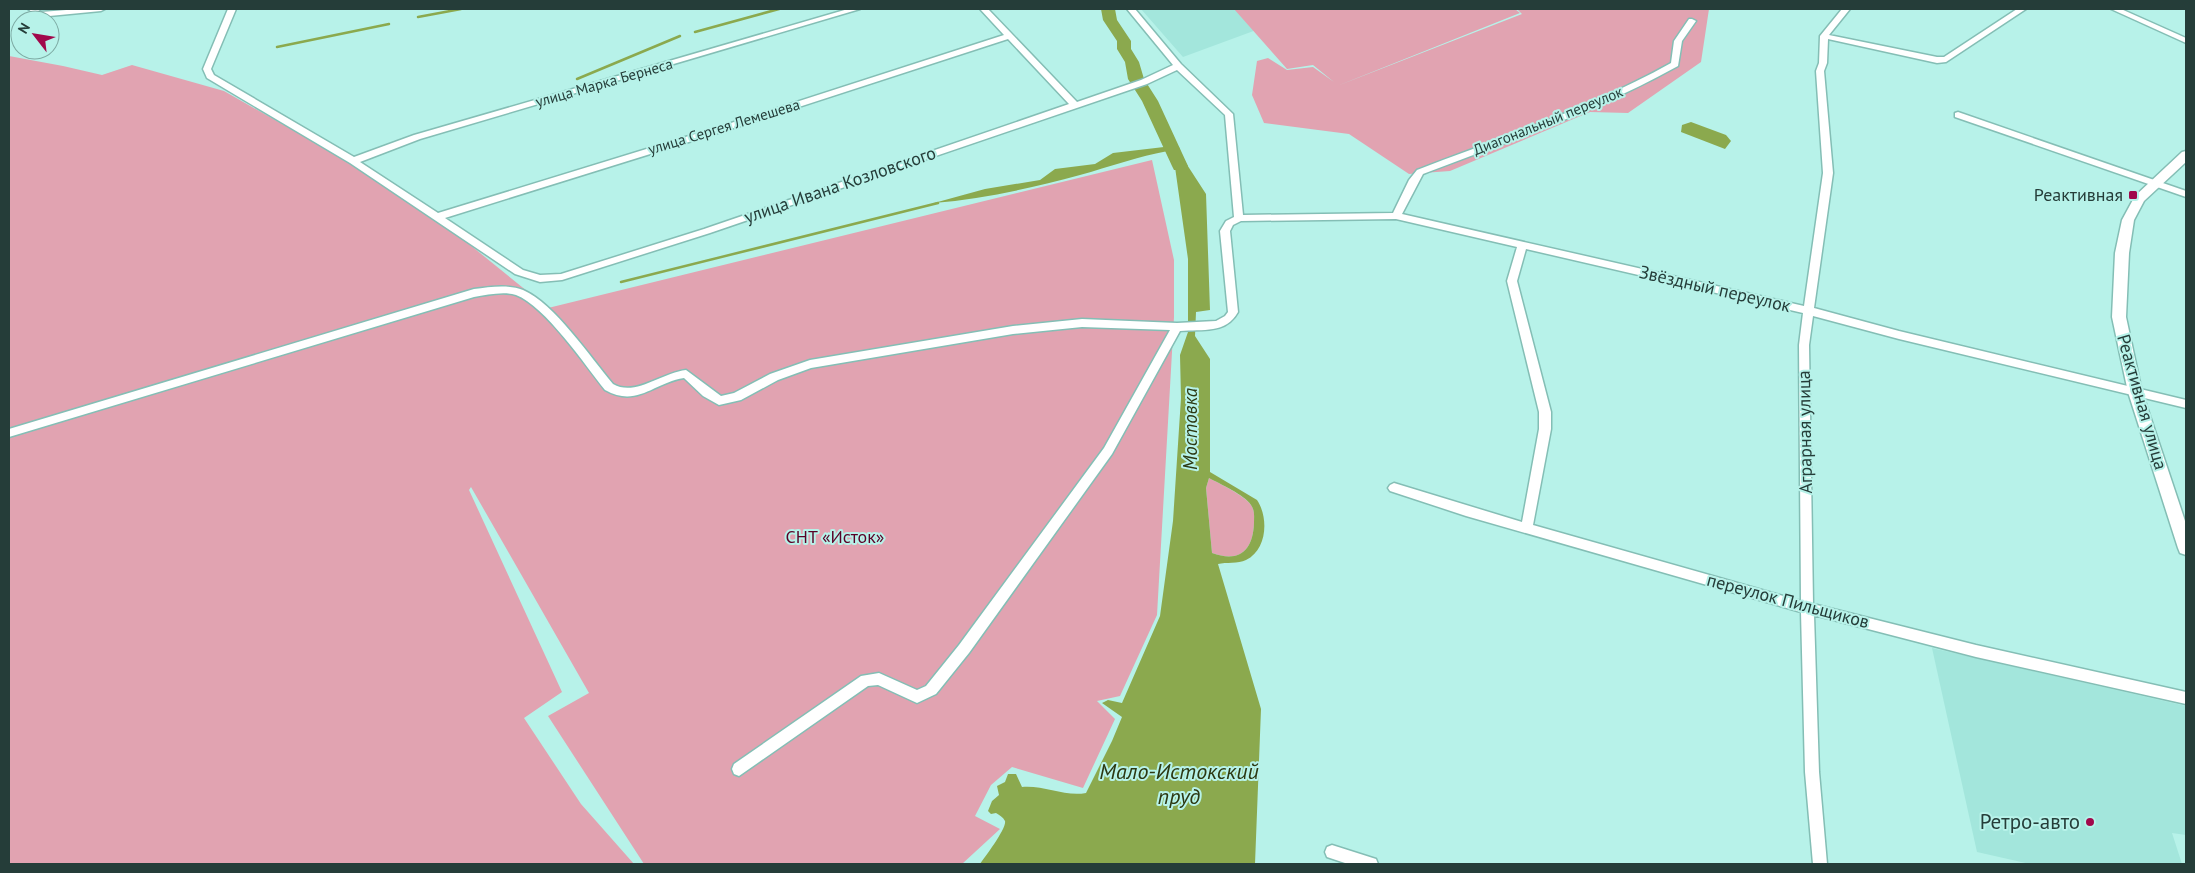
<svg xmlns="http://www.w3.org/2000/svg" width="2195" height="873" font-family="'PT Sans',sans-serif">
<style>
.built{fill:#a3e6dc}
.green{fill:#e1a3b1}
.water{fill:#8ba94e;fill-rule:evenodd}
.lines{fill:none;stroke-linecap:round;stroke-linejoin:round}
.stream{stroke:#8ba94e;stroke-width:2.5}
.river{fill:#8ba94e;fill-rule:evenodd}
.street-casing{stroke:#84beb5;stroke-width:3}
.secondary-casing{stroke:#84beb5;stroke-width:3}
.street{fill:#fff;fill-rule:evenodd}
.secondary{fill:#fff;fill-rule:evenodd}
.poi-dot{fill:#a1084b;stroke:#b7f2e9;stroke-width:2}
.labels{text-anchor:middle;stroke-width:4;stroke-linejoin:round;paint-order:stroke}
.far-street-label{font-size:15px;fill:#253d39;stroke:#b7f2e9}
.street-label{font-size:18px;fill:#253d39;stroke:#b7f2e9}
.poi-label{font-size:18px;fill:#253d39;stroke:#b7f2e9;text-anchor:end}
.park-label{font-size:18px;fill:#5a0026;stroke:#b7f2e9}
.water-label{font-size:19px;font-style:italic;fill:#2c3812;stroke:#b7f2e9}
.near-poi-label{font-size:21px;fill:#253d39;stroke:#b7f2e9;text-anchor:end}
.near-water-label{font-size:22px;font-style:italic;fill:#2c3812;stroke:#b7f2e9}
</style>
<rect width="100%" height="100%" fill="#b7f2e9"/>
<!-- built -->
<g class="built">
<polygon points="1141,9 1246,9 1259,29 1183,57"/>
<polygon points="1932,648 2186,706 2186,835 2172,833 2182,864 2030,864 1977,852"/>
</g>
<!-- green -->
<g class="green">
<polygon points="1234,9 1515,9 1520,13 1337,86 1522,14 1517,9 1709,9 1701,62 1628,113 1590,112 1450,171 1409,174 1349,134 1264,123 1252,95 1257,61 1268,58 1287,70 1313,67 1334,82 1313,65 1287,69"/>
<polygon points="9,56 63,66 102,75 132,65 224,91 342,158 459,236 548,308 1152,160 1174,260 1174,317 1157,615 1120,696 1097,701 1115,719 1083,788 1012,767 991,785 975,816 1000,829 962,864 644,864 548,716 589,693 471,487 469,490 562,692 524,718 581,804 634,864 9,864"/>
<path d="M 1209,478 C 1220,484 1244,495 1251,505 C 1255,511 1254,516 1254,523 C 1253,551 1239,563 1212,553 L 1206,488 Z"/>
</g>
<!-- water -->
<g class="water">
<polygon points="1691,122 1726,135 1731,141 1725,149 1681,132 1682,125"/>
<path d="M 1168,142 L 1179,147 L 1182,157 L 1206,194 L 1210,310 L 1196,312 L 1195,336 L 1210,359 L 1210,472 L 1257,500 C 1269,518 1267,550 1246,560 C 1238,564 1226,562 1218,564 L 1261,709 L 1255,864 L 980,864 C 985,857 1007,828 1005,821 C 1003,817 999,815 996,813 L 991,814 L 988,811 L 992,801 L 999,795 L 997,786 L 1005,782 L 1008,774 L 1016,774 L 1022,787 C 1044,785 1065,797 1086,793 L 1112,741 L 1122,717 L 1102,703 L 1108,700 L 1122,703 L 1160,616 L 1173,521 L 1181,398 L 1180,355 L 1188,332 L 1188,259 L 1174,160 L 1168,151 C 1139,156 1109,167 1080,175 C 1032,188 983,199 934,203 L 985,189 L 1040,180 L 1055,169 L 1095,164 L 1113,153 L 1164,147 ZM 1209,478 C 1220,484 1245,495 1251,505 C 1255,511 1254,516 1254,523 C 1253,551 1239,563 1212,553 L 1206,488 Z"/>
</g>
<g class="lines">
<!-- stream -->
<g class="stream">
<polyline points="418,17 461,9"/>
<polyline points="695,32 779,9"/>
<polyline points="277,47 389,24"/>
<polyline points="577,79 680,36"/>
<polyline points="621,282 938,203"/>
</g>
<!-- river -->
<polygon class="river" points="1101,9 1115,9 1117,20 1131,41 1131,49 1139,62 1144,79 1158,101 1188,166 1186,170 1174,170 1172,166 1142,101 1128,79 1125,62 1117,49 1117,41 1103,20"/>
<!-- street casing -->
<g class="street-casing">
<g id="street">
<polygon points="28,9 37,9 41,12 79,9 105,9 101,11 39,17"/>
<path d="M 228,9 L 236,9 L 211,69 L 214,75 L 354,157 L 414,135 L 848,9 L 860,9 L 420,139 L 360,162 L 438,213 L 731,123 L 1004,35 L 980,9 L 988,9 L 1077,102 L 1141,80 L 1173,65 L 1127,9 L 1135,9 L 1181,64 L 1233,114 L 1243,215 L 1393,213 L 1409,180 L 1417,170 C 1503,137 1590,108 1671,63 L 1674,41 L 1689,19 L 1692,19 L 1696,21 L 1682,41 L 1678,66 C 1597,111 1510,141 1423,174 L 1402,214 L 1804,306 L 1823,173 L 1816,71 L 1819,63 L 1820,36 L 1842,9 L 1850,9 L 1829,35 L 1937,57 L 1944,57 L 2017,9 L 2026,9 L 1946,62 L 1937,63 L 1828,39 L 1827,63 L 1824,71 L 1833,173 L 1814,308 L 1899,331 L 2186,400 L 2186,408 L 1899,339 L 1813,316 L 1809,345 L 1813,604 L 1976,645 L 2186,692 L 2186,704 L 1976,657 L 1814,615 L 1819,772 L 1827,864 L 1813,864 L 1805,772 L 1801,612 L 1466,516 L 1390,491 L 1388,488 L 1390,485 L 1394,483 L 1522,522 L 1539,429 L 1539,412 L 1507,281 L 1517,247 L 1396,219 L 1241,221 L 1233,225 L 1230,231 L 1238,312 C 1226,334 1203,329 1180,331 L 1112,454 L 969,653 L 936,694 L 917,703 L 878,685 L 868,686 L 739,776 L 734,774 L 732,769 L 734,764 L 861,676 L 879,673 L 917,690 L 926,686 L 959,645 L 1104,448 L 1170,330 L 1082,327 L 1013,334 L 811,368 L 778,380 L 741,400 L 719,405 L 703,396 L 684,378 C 653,383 637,408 605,390 C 585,365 545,306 516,295 C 503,291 487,295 474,297 L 9,437 L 9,429 L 474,289 C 490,287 508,284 523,290 C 554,303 591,358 613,384 C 635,397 661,373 686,370 L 721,396 L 734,393 L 770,374 L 810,360 L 1013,326 L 1082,319 L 1177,323 L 1216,321 L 1225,316 L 1228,312 L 1220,231 L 1226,221 L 1234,217 L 1225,115 L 1177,70 L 1147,84 L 710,233 L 562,280 L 540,282 L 515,274 L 350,163 L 207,78 L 203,69 ZM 1008,39 L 1069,104 L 704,229 L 561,274 L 540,275 L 523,270 L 445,218 L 737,127 ZM 1526,249 L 1803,313 L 1799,345 L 1801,601 L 1533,525 L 1551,429 L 1551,412 L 1517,281 Z"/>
<polygon points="2111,9 2121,9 2186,38 2186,43"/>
<polygon points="1958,112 2186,191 2186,197 1955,117 1955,113"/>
<polygon points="1332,845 1376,859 1378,864 1348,864 1327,857 1325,852 1327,847"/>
</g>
</g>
<!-- secondary casing -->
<g class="secondary-casing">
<polygon id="secondary" points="2186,151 2186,162 2144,201 2134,220 2129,253 2126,317 2142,392 2186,524 2186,555 2180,553 2178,548 2128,392 2112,317 2115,253 2122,220 2135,196 2182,152"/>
</g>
<!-- street -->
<use href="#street" class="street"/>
<!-- secondary -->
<use href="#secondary" class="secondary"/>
</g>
<!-- markers -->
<g class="poi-dot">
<rect x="2128" y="190" width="10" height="10" rx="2.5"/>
<circle cx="2090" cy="822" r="5"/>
</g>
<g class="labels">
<!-- far-street labels -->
<g class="far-street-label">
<text transform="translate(604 83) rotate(-16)" y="5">улица Марка Бернеса</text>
<text transform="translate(1548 121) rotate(-22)" y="5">Диагональный переулок</text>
<text transform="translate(724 127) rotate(-17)" y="5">улица Сергея Лемешева</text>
</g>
<!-- street labels -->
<g class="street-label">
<text transform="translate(840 185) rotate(-19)" y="6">улица Ивана Козловского</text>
<text transform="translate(1715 289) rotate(13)" y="6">Звёздный переулок</text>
<text transform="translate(2142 402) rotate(74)" y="6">Реактивная улица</text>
<text transform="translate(1805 432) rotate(-91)" y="6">Аграрная улица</text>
<text transform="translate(1788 601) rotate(15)" y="6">переулок Пильщиков</text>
</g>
<!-- poi labels -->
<g class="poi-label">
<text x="2123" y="201">Реактивная</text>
</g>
<!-- park labels -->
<g class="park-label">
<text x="835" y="543">СНТ «Исток»</text>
</g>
<!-- water labels -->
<g class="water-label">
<text transform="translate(1190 429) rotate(-90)" y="7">Мостовка</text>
</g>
<!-- near-poi labels -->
<g class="near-poi-label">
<text x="2080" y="829">Ретро-авто</text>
</g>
<!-- near-water labels -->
<g class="near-water-label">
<text x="1179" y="779">Мало-Истокский<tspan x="1179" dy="25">пруд</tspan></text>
</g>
</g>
<!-- border -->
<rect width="2195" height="873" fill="none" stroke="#253d39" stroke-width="20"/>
<!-- north arrow -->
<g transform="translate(35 35) rotate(301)"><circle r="24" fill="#b7f2e9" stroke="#7daaa3"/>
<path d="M0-4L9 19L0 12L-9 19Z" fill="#a1084b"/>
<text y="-8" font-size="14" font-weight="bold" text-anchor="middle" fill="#253d39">N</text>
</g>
</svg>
